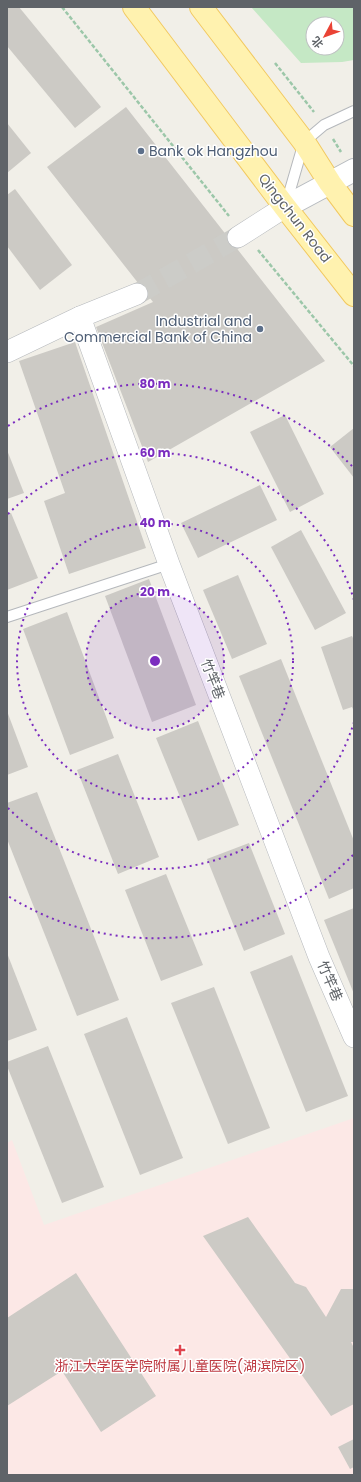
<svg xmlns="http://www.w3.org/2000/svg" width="361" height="1482" font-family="Poppins,'Noto Sans SC',sans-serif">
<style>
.medical{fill:#fce8e6}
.green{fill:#c5e8c5;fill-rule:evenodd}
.building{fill:#cccac5}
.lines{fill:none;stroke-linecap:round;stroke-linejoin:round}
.street-tunnel{stroke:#ccccc8;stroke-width:21;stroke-dasharray:21 10;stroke-linecap:butt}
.lane-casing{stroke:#b5b8bc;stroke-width:12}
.street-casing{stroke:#b5b8bc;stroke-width:22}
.secondary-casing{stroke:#b6babf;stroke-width:24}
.primary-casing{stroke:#f2c960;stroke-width:24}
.path{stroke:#9cc7a9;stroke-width:2.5;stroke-dasharray:4 2;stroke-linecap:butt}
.lane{stroke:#fff;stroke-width:10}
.street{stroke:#fff;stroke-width:21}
.secondary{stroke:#fff;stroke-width:22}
.primary{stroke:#fff2af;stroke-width:22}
.ring{fill:none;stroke:#7b2cbf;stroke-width:2;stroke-dasharray:2 4}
.service-dot{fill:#5c6f8a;stroke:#fff;stroke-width:1.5}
.health-dot{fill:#e0444e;stroke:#fff;stroke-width:1.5}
.labels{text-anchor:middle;stroke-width:3;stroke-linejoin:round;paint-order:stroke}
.service-label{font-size:14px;fill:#4e5e75;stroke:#fff;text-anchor:start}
.street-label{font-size:14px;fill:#5f6368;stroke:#fff}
.health-label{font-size:14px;fill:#be3a42;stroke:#fff}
.centre{fill:#7b2cbf;stroke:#fff;stroke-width:2}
.ring-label{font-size:12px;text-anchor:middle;font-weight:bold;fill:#7b2cbf;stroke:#fff;stroke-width:3;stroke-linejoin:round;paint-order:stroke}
</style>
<rect width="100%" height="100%" fill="#f1efe8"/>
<!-- medical -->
<polygon class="medical" points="354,1118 354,1475 7,1475 7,1143 12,1140 44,1225"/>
<!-- green -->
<path class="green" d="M 251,7 L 354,7 L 354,60 L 342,62 L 301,63 ZM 313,24 L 337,24 L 337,48 L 313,48 Z"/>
<!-- building -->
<g class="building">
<polygon points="7,7 19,7 101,107 75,128 7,46"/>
<polygon points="126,107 325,361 148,462 96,327 153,302 47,167"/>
<polygon points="7,123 31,153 7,173"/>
<polygon points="15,189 72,265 40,290 7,246 7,195"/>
<polygon points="75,342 146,548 69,574 44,501 65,493 19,361"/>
<polygon points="285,415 324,494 290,512 250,432"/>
<polygon points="354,428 354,478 330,447"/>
<polygon points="7,450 24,493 7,499"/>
<polygon points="260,485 277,520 198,558 181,523"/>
<polygon points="11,513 38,578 7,590 7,514"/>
<polygon points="301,530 346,613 315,630 271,547"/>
<polygon points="238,575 267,644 232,659 203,590"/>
<polygon points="149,579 196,705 152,722 105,596"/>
<polygon points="67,612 114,738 70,755 23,629"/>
<polygon points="352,636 354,640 354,711 352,707 343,710 321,647"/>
<polygon points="281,659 354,841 354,888 329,899 239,676"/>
<polygon points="7,711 28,767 7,775"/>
<polygon points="198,721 239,825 198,841 156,738"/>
<polygon points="118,754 159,857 118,874 77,770"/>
<polygon points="37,792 119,1000 77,1016 7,839 7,803"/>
<polygon points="249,843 285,934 244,951 207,859"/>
<polygon points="166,874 203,965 161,981 125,890"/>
<polygon points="354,908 354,994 324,920"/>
<polygon points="7,953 37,1030 7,1041"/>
<polygon points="292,955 348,1096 306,1112 250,972"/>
<polygon points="214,987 270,1128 228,1144 171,1003"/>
<polygon points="127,1017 183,1158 140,1175 84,1034"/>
<polygon points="48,1046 104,1187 62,1203 7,1066 7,1062"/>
<polygon points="248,1217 295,1283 306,1287 326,1317 341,1289 354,1289 354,1342 351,1342 354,1348 354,1404 331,1416 203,1236"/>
<polygon points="76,1273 156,1396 101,1432 62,1371 7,1406 7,1318"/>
<polygon points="354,1439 354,1467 350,1469 338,1447"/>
</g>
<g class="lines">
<!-- street-tunnel -->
<polyline class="street-tunnel" points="137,294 238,237"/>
<!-- lane casing -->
<g class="lane-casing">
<g id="lane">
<polyline points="286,204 304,142 324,125 354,111"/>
<polyline points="7,617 169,564"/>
</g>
</g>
<!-- street casing -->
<g class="street-casing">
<g id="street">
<polyline points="238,237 285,207"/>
<polyline points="80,317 169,564 319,957 354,1037"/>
<polyline points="7,352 80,317 137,294"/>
</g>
</g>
<!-- secondary casing -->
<g class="secondary-casing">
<polyline id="secondary" points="285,207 354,170"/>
</g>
<!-- primary casing -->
<g class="primary-casing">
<g id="primary">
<polyline points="134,7 285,207 354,295"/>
<polyline points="201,7 304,142 330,183 354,215"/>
</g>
</g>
<!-- path -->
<g class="path">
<polyline points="62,7 229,216"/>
<polyline points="275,63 314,112"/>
<polyline points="333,139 341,152"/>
<polyline points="258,250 354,366"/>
</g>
<!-- lane -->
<use href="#lane" class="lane"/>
<!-- street -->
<use href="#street" class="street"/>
<!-- secondary -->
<use href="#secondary" class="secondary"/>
<!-- primary -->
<use href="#primary" class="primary"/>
</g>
<!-- distance rings -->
<circle cx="155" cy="661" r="69" fill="#7b2cbf" fill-opacity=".12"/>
<g class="ring">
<circle cx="155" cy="661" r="69"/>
<circle cx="155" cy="661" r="138"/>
<path d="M354 722A208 208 0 0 1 8 808M8 514A208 208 0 0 1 354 600"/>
<path d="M353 855A277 277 0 0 1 8 896M8 426A277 277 0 0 1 353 467"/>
</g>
<!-- markers -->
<g class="service-dot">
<circle cx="141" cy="151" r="4"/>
<circle cx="260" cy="329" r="4"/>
</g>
<path class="health-dot" d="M178 1344h4v4h4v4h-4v4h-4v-4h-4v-4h4z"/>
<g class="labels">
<!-- service labels -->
<g class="service-label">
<text x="149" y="156">Bank ok Hangzhou</text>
<text x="252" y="326" text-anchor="end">Industrial and<tspan x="252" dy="16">Commercial Bank of China</tspan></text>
</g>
<!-- street labels -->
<g class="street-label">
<text transform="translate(295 218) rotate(52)" y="5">Qingchun Road</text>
<text transform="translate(213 679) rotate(69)" y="5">竹竿巷</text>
<text transform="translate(330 981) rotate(67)" y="5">竹竿巷</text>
</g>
<!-- health labels -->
<g class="health-label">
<text x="180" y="1371">浙江大学医学院附属儿童医院(湖滨院区)</text>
</g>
</g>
<circle cx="155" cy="661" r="6" class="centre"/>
<g class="ring-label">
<text x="155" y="388">80 m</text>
<text x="155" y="457">60 m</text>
<text x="155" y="527">40 m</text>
<text x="155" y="596">20 m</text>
</g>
<!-- border -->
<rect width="361" height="1482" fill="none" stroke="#5f6368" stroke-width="16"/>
<!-- north arrow -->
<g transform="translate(325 36) rotate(229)"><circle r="19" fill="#ffffff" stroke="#bfc1c3"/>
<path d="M0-3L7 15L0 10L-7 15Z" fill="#ea4335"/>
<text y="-6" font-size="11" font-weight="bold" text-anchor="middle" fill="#5f6368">北</text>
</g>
</svg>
